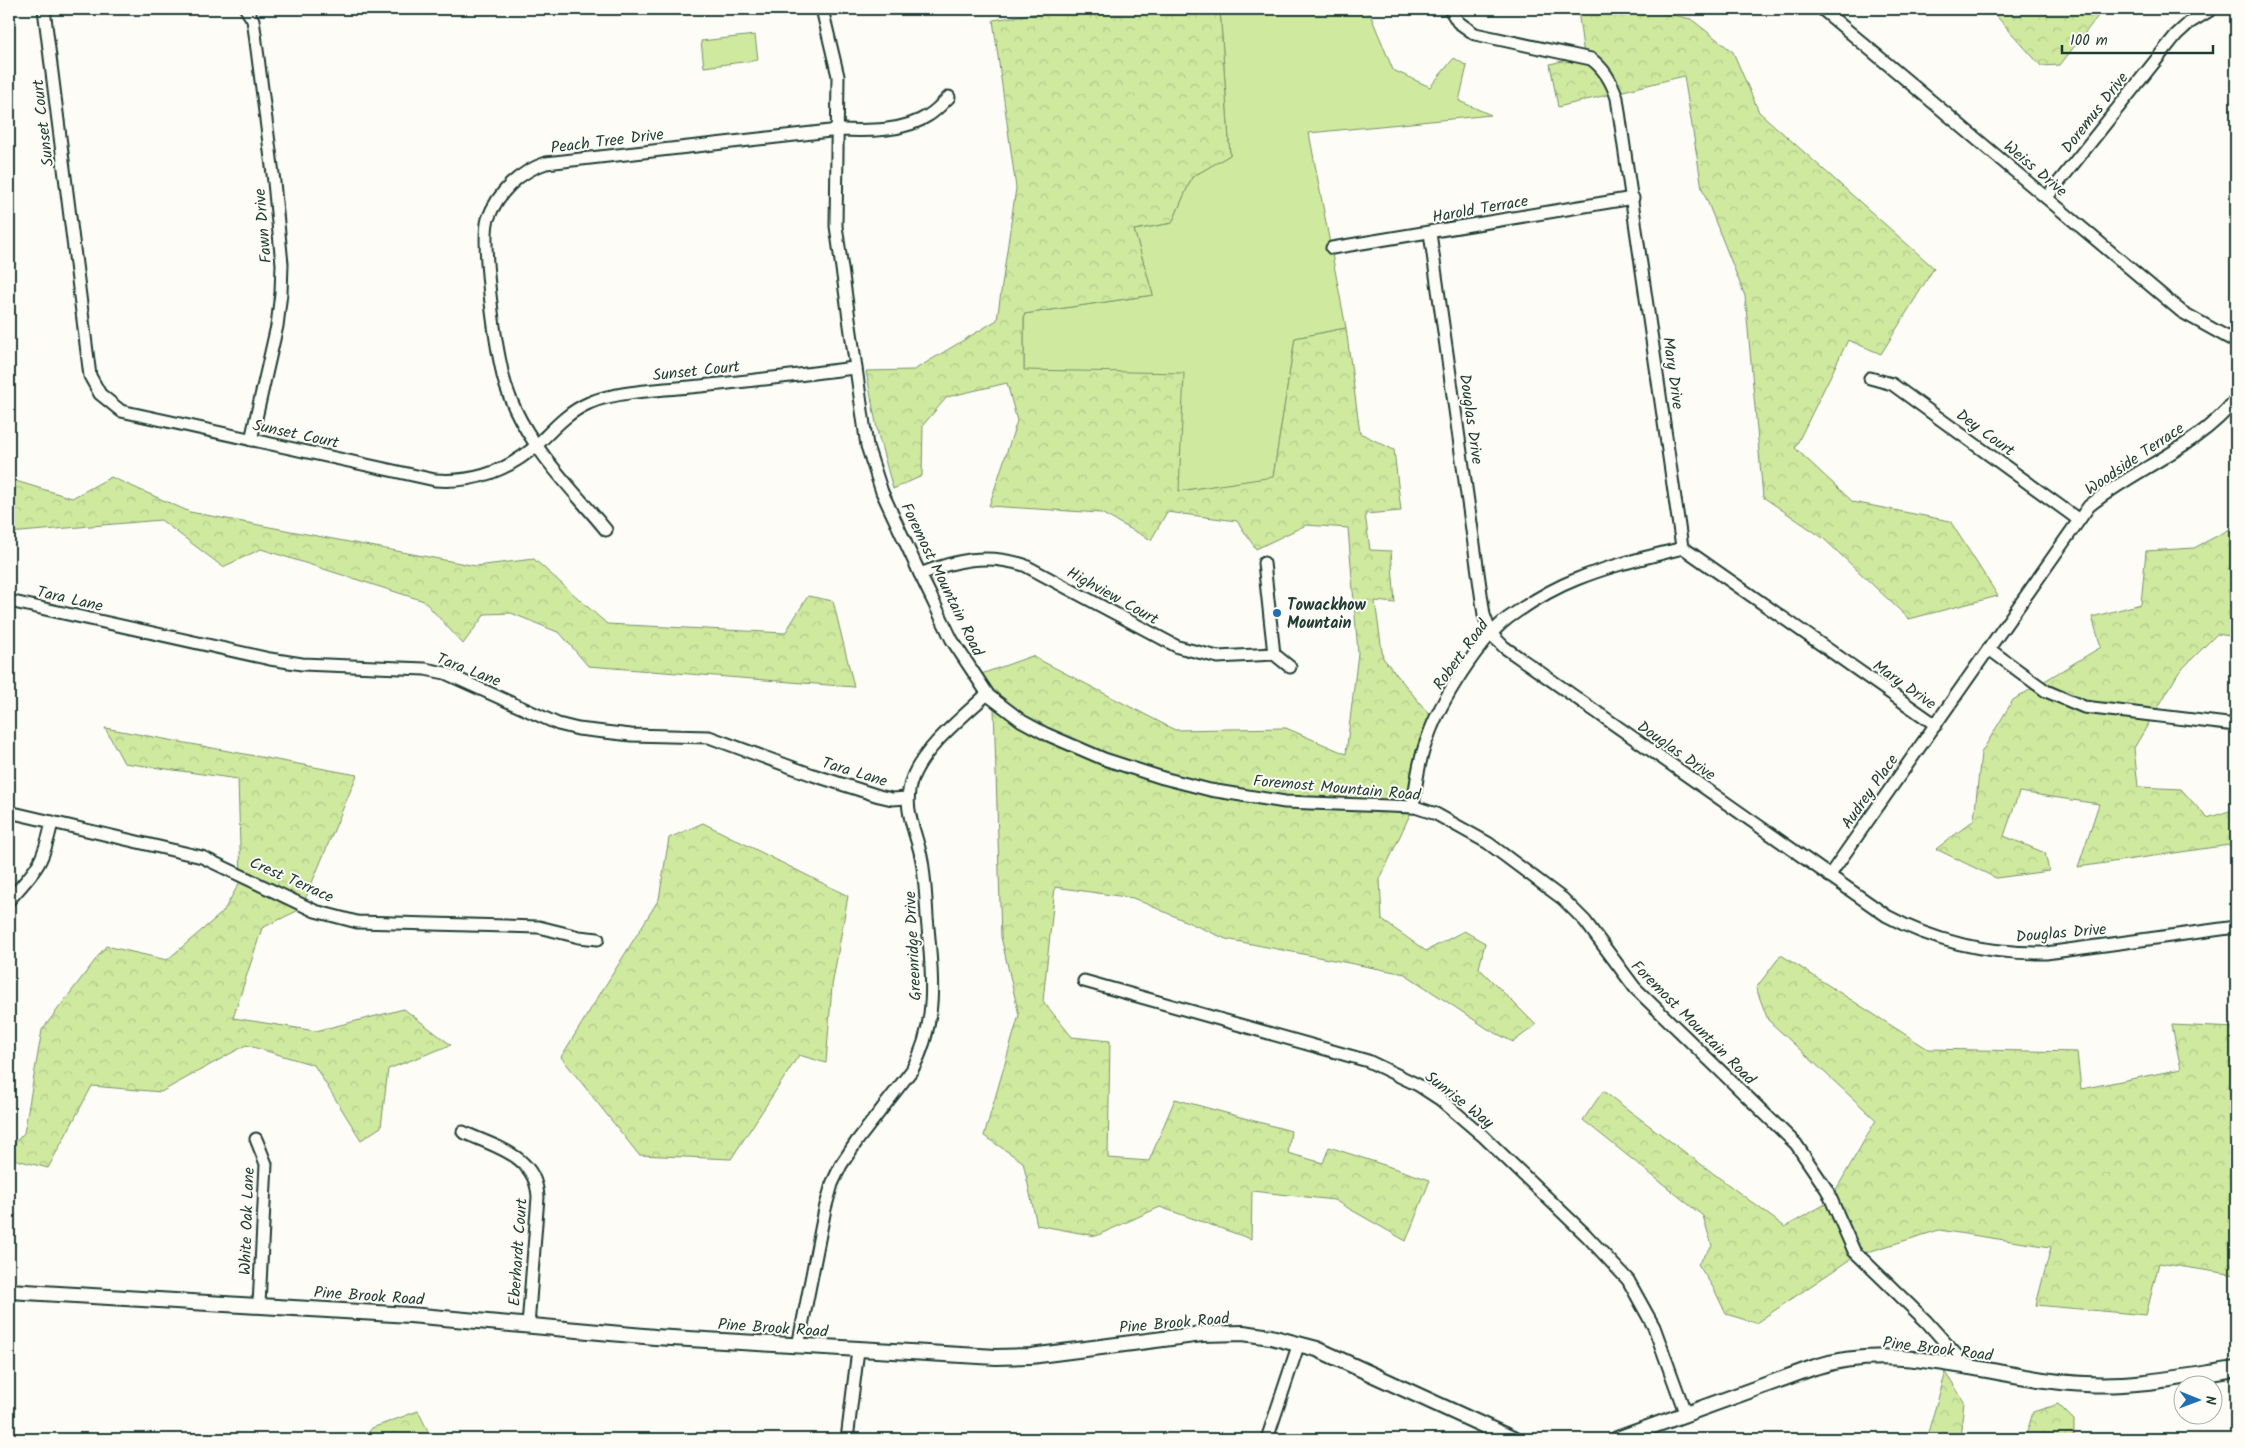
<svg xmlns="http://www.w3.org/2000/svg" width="2245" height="1448" font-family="Kalam,sans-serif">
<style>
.green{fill:#cfe99f;stroke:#77936a}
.forest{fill:url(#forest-crowns);stroke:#77936a}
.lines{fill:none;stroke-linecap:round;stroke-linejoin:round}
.minor-casing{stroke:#1f3d34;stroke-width:15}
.tertiary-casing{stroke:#1f3d34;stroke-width:18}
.minor{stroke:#fdfcf7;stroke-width:11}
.tertiary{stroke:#fdfcf7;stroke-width:14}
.poi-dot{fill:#1f6fb2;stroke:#fdfcf7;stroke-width:2}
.labels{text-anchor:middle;stroke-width:4;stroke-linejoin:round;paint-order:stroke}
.street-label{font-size:16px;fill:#1f3d34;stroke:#fdfcf7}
.poi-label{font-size:16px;font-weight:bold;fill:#1f3d34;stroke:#fdfcf7;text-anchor:start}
</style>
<defs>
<pattern id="forest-crowns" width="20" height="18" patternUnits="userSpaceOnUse" patternTransform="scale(1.25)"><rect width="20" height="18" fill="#cfe99f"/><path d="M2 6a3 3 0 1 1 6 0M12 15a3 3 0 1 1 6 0" fill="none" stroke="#b1c98a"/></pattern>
</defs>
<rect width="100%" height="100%" fill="#fdfcf7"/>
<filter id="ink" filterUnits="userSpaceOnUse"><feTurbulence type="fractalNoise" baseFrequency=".02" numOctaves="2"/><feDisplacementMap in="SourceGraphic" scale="10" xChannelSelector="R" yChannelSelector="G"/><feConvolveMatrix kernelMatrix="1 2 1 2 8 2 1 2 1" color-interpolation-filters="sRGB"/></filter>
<g filter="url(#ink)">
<!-- green -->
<g class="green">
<polygon points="1220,9 1368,9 1393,70 1430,87 1454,58 1467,66 1459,101 1491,115 1309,133 1346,328 1295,338 1273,478 1179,491 1024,371 1024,314 1153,295 1134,230 1172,223 1192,177 1230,155"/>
<polygon points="755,35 758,60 704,67 701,41"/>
</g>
<!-- forest -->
<g class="forest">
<polygon points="1048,9 1220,9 1230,155 1192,177 1172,223 1134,230 1153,295 1024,314 1024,370 1184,373 1179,491 1273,477 1295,338 1346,328 1360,433 1394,450 1401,511 1365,514 1370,550 1391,551 1395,603 1375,601 1383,658 1437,724 1413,808 1380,879 1382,920 1426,951 1464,931 1485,943 1479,968 1536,1025 1513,1042 1488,1029 1405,974 1226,939 1133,898 1055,887 1043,1001 1072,1037 1110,1041 1108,1158 1149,1161 1175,1099 1291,1131 1288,1153 1323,1163 1329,1147 1430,1180 1406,1241 1334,1200 1252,1191 1251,1239 1160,1207 1096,1236 1037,1225 1023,1162 984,1136 1019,1015 1001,937 994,708 973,677 1032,656 1175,730 1286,728 1346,754 1358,653 1348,528 1306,525 1256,549 1237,521 1167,512 1151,540 1101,513 989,506 1017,421 1007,383 947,397 923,425 922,476 893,489 878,434 866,371 914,370 997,320 1016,188 993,20 1045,12"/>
<polygon points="1575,9 1646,9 1691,19 1733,52 1759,112 1934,268 1881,354 1848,340 1795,448 1853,502 1950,521 1998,596 1909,619 1823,538 1763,497 1745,296 1702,188 1684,76 1558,107 1550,64 1584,56 1578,10"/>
<polygon points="1990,9 2098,9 2098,16 2060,65 2041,66"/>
<polygon points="111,477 190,512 476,566 534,559 607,624 785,633 808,596 833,601 854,687 588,666 560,633 511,613 485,614 463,644 424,601 261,549 223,567 161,520 9,533 9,479 72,498"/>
<polygon points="2236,526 2236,637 2217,634 2179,672 2134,748 2138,787 2181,789 2207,818 2236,809 2236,844 2078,867 2099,804 2019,792 2004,836 2045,853 2049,871 1996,878 1936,849 1974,820 1981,753 2013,700 2101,647 2092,617 2141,604 2146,551 2194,548"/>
<polygon points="105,728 357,775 301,909 262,928 233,1018 316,1031 404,1009 451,1045 388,1069 381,1127 361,1140 314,1065 246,1045 161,1092 92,1086 48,1168 9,1158 9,1149 24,1133 42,1030 106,946 167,960 223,912 241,880 238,779 124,763"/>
<polygon points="703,823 848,896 832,986 826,1063 799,1055 731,1159 639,1155 561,1057 659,899 669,838"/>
<polygon points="1781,955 1928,1049 2077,1052 2081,1089 2181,1069 2172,1025 2236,1028 2236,1275 2159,1263 2146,1315 2036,1305 2051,1247 1939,1230 1855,1256 1756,1323 1726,1314 1714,1289 1698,1264 1712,1246 1703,1216 1583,1120 1603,1091 1785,1227 1829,1202 1876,1120 1768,1020 1756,988"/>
<polygon points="1946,1372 1964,1402 1960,1439 1926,1439"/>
<polygon points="2058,1404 2074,1420 2074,1439 2025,1439 2033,1412"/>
<polygon points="418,1411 432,1439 363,1439 372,1428"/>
</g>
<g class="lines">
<!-- minor casing -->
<g class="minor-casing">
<g id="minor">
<path d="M 44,9 L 90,376 L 100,394 L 121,411 L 435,480 C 474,483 510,470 539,443 C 554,428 568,412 589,403 C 615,391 671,389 701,386 C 752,381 804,374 855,368"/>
<polyline points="246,9 253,20 255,34 274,182 282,264 281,293 277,326 251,440"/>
<polyline points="822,9 838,76 836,226 867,446 882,492 920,574 952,640 989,696 1022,721 1046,734 1104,759 1163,778 1210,790 1285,802 1415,807 1436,814 1488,843 1563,899 1585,921 1635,988 1796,1144 1827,1190 1854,1251 1926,1321 1968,1368"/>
<path d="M 1450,9 L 1458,22 L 1475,34 L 1591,59 C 1605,69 1612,82 1617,98 L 1682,547 L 1936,725"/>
<polyline points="1822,9 2182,312 2236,342"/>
<polyline points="2047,197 2176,35 2189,23 2212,9"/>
<path d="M 1430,233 L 1484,615 L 1491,634 L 1504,647 L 1887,916 C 1937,943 1990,954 2046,953 L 2236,927"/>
<polyline points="1332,248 1633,198"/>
<polyline points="1870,378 1892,384 2079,520"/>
<path d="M 606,530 C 575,492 536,454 515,409 C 509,396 503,380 501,366 C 495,340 481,241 488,219 C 498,192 519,172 546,163 L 839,130 C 868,131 904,132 929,115 C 937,110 943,103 949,97"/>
<polyline points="1264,563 1274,654"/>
<path d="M 920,574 C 956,560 986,553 1024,565 L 1178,647 L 1218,657 L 1274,654 L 1290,667"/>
<polyline points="9,601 270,659 302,664 425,669 445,673 558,724 578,729 631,735 709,737 813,775 879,796 892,799 908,798"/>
<polyline points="1989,649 2046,691 2084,707 2236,725"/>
<path d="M 1413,807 C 1416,783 1419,759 1428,737 C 1440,702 1479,640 1508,618 C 1529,603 1554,588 1577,579 C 1611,565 1648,557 1683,548"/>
<polyline points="9,812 202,857 315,911 357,922 539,927 579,937 598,939"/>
<path d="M 1829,876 L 2089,506 C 2136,468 2198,447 2236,399"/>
<path d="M 9,900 C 37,869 43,864 52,822"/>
<polyline points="1084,981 1368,1061 1418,1085 1441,1100 1483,1136 1586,1235 1628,1280 1654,1327 1686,1415"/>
<path d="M 463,1132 C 495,1147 536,1155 538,1197 L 528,1326"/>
<polyline points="256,1139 266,1164 259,1305"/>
<path d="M 798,1346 L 825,1209 L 832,1184 L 841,1165 L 857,1141 L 912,1070 C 939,1022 932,970 927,917 C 926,899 925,879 922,861 C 917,832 901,809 912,779 C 923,748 963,717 987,694"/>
<polyline points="847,1439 858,1350"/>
<polyline points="1267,1439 1299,1343"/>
</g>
</g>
<!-- tertiary casing -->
<g class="tertiary-casing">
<g id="tertiary">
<polyline points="9,1291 410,1315 655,1337 996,1357 1031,1356 1202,1334 1243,1333 1271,1337 1317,1349 1513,1439"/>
<path d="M 1617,1439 L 1815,1367 C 1902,1339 1997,1380 2085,1384 C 2136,1387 2186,1376 2236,1369"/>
</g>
</g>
<!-- minor -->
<use href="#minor" class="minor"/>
<!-- tertiary -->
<use href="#tertiary" class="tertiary"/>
</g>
</g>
<!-- markers -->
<circle class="poi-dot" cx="1277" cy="613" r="5"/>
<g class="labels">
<!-- street labels -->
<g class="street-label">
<text transform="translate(2094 112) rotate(-52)" y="6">Doremus Drive</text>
<text transform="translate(42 123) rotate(-97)" y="6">Sunset Court</text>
<text transform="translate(607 140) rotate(-7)" y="6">Peach Tree Drive</text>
<text transform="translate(2036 168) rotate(40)" y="6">Weiss Drive</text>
<text transform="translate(1480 208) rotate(-10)" y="6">Harold Terrace</text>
<text transform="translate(262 226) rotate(-95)" y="6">Fawn Drive</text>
<text transform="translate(696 370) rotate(-6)" y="6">Sunset Court</text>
<text transform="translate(1674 373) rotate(82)" y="6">Mary Drive</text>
<text transform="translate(1472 419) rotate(82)" y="6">Douglas Drive</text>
<text transform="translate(1986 432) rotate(36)" y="6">Dey Court</text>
<text transform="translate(296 433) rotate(12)" y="6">Sunset Court</text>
<text transform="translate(2134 458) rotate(-34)" y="6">Woodside Terrace</text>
<text transform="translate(943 579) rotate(64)" y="6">Foremost Mountain Road</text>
<text transform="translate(1113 595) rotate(29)" y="6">Highview Court</text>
<text transform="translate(70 598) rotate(13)" y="6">Tara Lane</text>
<text transform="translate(1460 654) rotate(-54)" y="6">Robert Road</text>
<text transform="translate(469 669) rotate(21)" y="6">Tara Lane</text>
<text transform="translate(1905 684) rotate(35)" y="6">Mary Drive</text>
<text transform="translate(1677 750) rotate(35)" y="6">Douglas Drive</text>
<text transform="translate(855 771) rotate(17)" y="6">Tara Lane</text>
<text transform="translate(1337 787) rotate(5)" y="6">Foremost Mountain Road</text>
<text transform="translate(1869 791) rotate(-55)" y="6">Audrey Place</text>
<text transform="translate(292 879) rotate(24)" y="6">Crest Terrace</text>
<text transform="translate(2061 932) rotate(-5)" y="6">Douglas Drive</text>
<text transform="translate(912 946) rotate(-93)" y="6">Greenridge Drive</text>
<text transform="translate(1694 1022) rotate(45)" y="6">Foremost Mountain Road</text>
<text transform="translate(1460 1099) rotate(38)" y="6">Sunrise Way</text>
<text transform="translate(246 1221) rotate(-88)" y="6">White Oak Lane</text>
<text transform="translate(517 1252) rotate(-86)" y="6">Eberhardt Court</text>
<text transform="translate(369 1295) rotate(4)" y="6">Pine Brook Road</text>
<text transform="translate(1174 1322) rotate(-5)" y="6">Pine Brook Road</text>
<text transform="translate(773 1327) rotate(4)" y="6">Pine Brook Road</text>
<text transform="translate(1938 1348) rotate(7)" y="6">Pine Brook Road</text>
</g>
<!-- poi labels -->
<g class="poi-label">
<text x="1287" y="610">Towackhow<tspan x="1287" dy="18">Mountain</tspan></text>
</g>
</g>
<!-- margin -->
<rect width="2245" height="1448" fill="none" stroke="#fdfcf7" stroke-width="30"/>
<rect x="15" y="15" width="2215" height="1418" fill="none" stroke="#1f3d34" stroke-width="2" filter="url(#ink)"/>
<!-- north arrow -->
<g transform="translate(2198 1400) rotate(91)"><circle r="24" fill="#fdfcf7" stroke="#a4b0a9"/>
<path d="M0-4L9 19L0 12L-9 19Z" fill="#1f6fb2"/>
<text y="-8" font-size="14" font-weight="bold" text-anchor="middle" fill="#1f3d34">N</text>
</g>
<!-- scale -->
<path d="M2062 45v8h151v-8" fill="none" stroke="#1f3d34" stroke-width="2.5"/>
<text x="2070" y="45" font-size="15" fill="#1f3d34" stroke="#fdfcf7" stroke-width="4" paint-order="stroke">100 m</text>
</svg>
